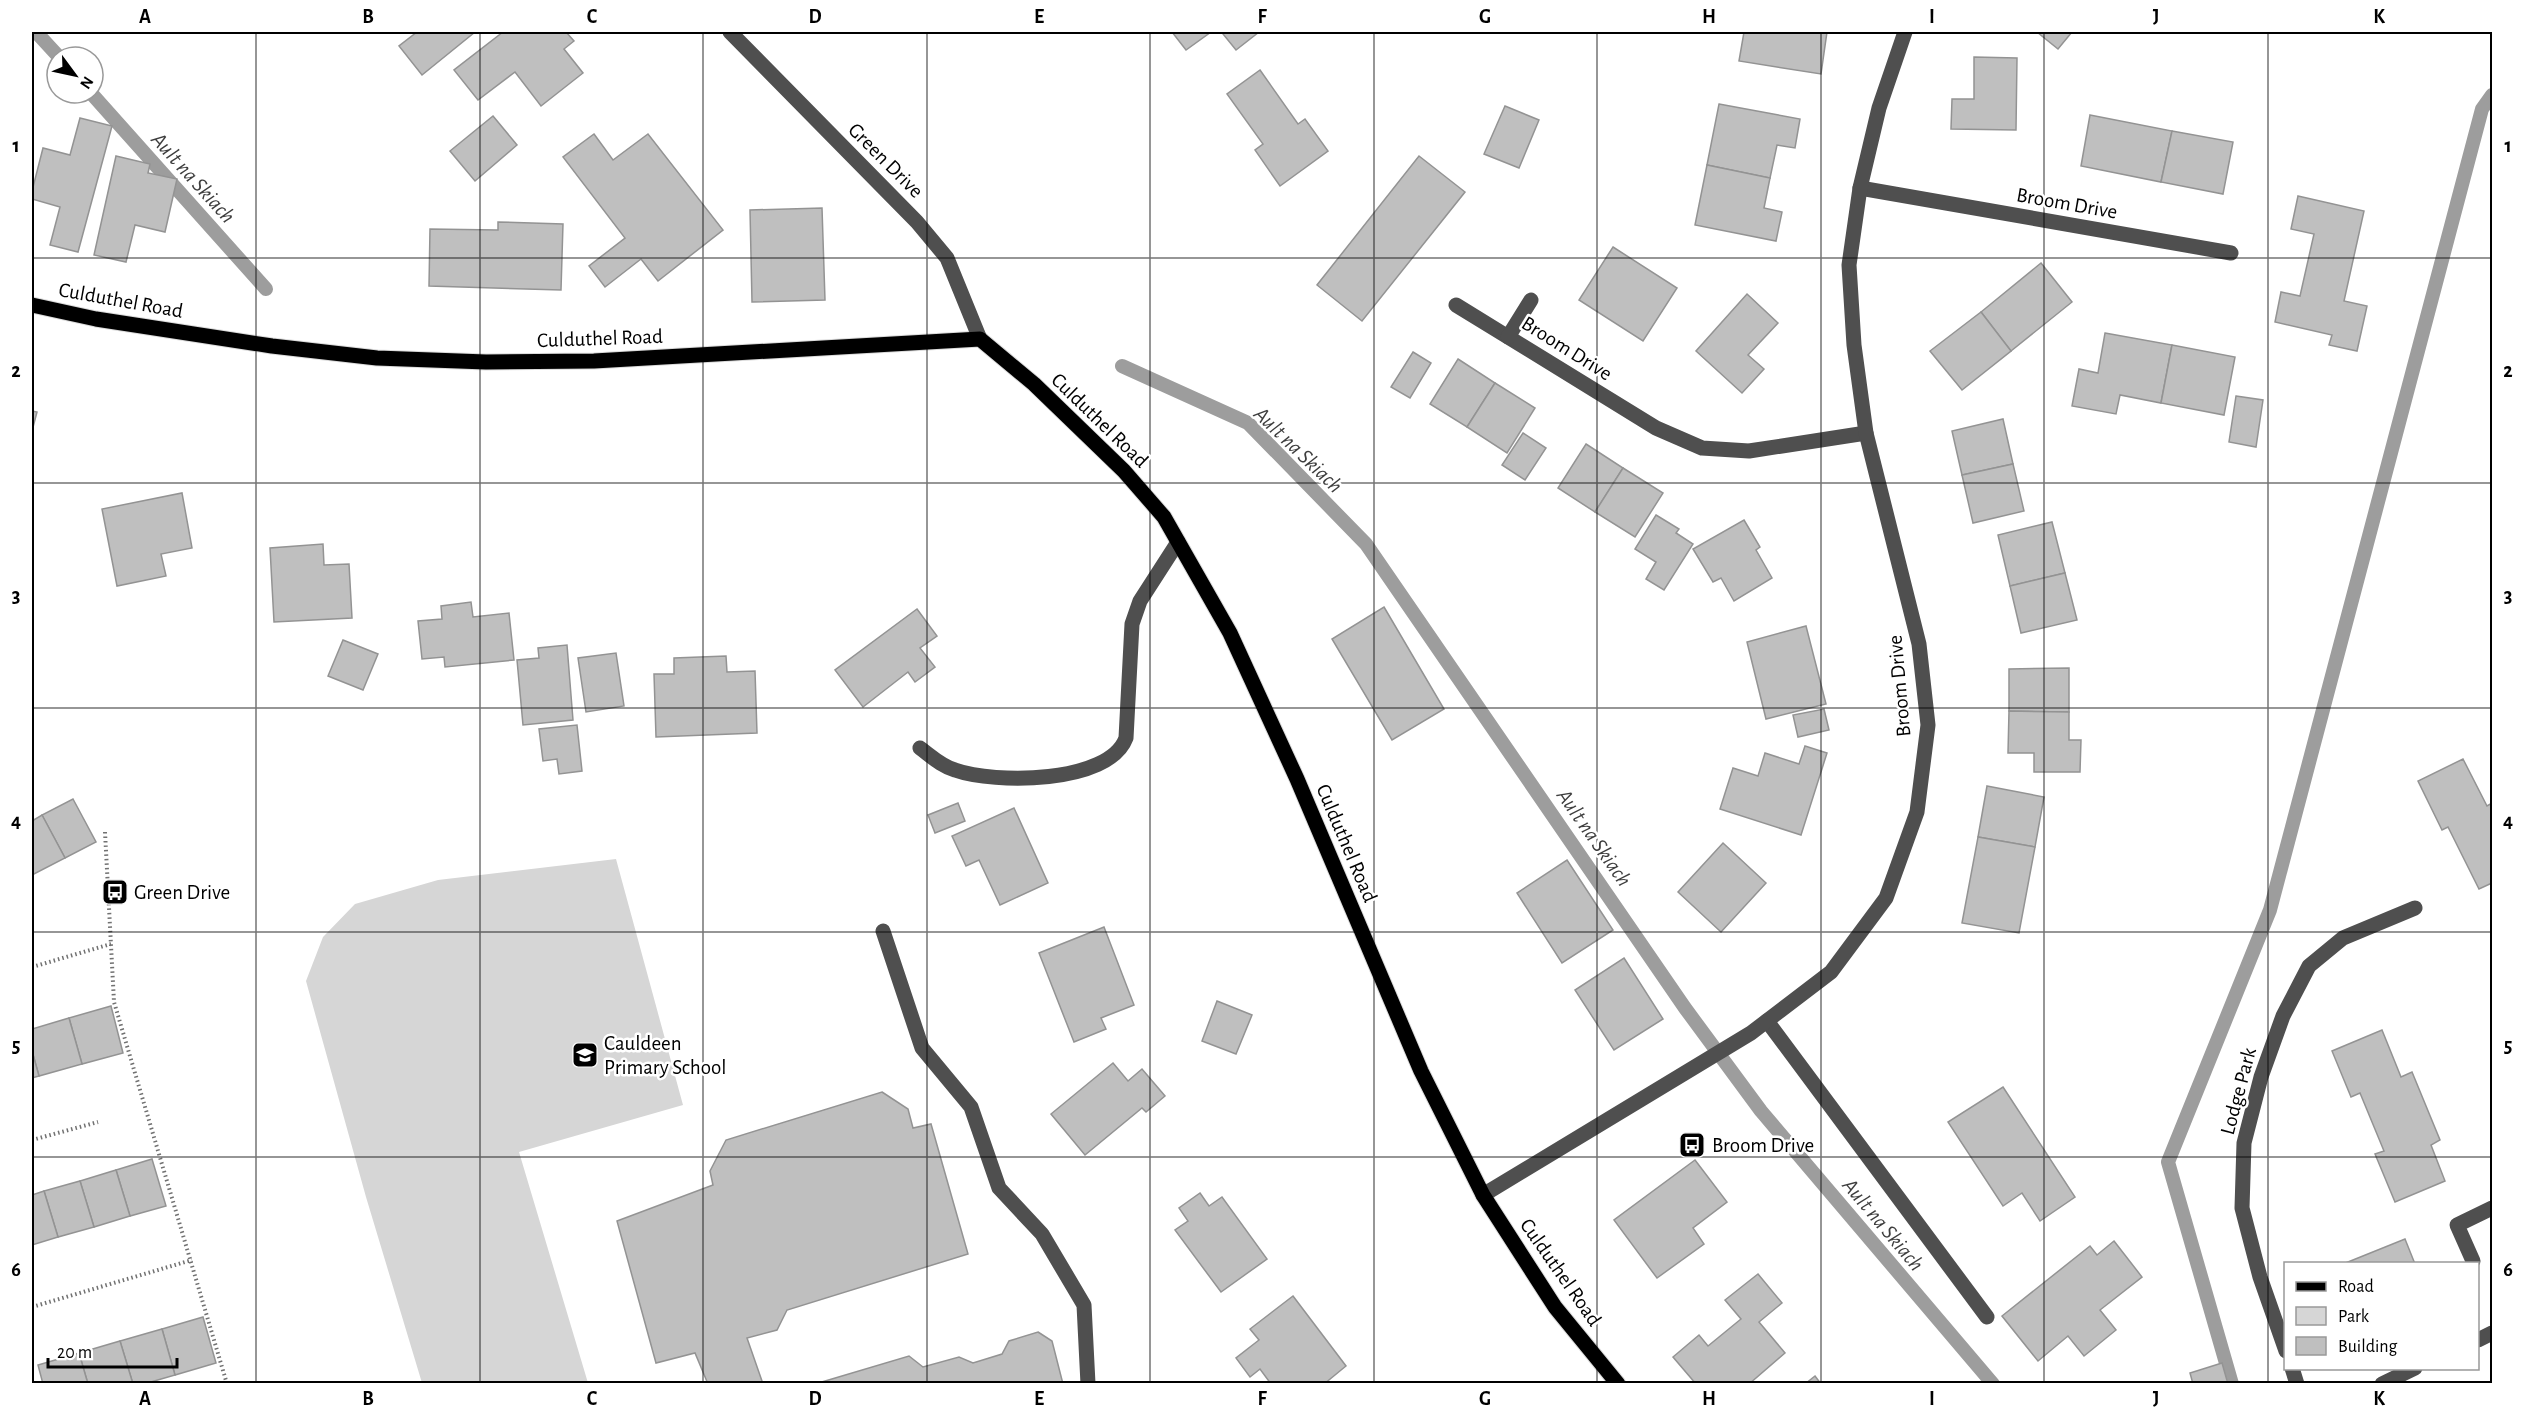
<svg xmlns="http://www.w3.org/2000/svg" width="2524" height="1415" font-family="'Alegreya Sans',sans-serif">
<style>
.green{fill:#d6d6d6}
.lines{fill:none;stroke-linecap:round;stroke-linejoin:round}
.stream{stroke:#9d9d9d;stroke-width:14}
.building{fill:#bfbfbf;stroke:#939393;stroke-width:1.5}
.major-casing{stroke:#dbdbdb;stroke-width:17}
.path{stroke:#717171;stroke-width:4;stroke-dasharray:1.5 3;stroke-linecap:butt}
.minor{stroke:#4f4f4f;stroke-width:15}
.major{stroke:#000;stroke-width:15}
.grid{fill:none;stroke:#000;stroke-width:1.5;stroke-opacity:0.55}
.labels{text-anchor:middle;stroke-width:5;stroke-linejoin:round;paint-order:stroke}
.street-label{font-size:21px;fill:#000;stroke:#fff}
.poi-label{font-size:21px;fill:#000;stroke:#fff;text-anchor:start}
.water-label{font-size:22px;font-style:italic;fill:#3e3e3e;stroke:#fff}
.neatline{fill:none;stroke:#000;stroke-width:2}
.grid-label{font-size:20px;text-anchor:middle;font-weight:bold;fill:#000}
</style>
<rect width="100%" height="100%" fill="#fff"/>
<!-- green -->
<polygon class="green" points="616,859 683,1105 519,1152 588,1383 422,1383 366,1197 306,981 323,937 355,904 438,880"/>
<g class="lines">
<!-- stream -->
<g class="stream">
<polyline points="36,32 59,57"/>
<polyline points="91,93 266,289"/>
<polyline points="1122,366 1248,423 1366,544 1685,1008 1761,1111 1993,1384"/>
<polyline points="2232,1384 2168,1162 2270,910 2482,109 2492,95"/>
</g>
</g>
<!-- building -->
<g class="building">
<polygon points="417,32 475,32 422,75 399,46"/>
<polygon points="503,32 566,32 574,41 564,49 583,73 541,106 515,72 478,100 454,70"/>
<polygon points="1172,32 1211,32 1186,50"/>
<polygon points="1226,32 1259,32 1236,50 1223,34"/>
<polygon points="1744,32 1827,32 1821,74 1739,61"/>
<polygon points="2037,32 2072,32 2058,49"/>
<polygon points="1974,57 2017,58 2016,130 1951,129 1952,99 1974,99"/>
<polygon points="1260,70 1298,124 1305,119 1328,151 1280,186 1255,150 1263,144 1227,94"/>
<polygon points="1719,104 1800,119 1795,148 1777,145 1770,178 1707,165"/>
<polygon points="1505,106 1539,120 1519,168 1484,154"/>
<polygon points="2090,115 2172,131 2161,182 2081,166"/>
<polygon points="493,116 517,145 475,181 450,151"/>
<polygon points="80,118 112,126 78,252 50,245 60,207 32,199 32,191 43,148 70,155"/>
<polygon points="2172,131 2233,142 2223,194 2161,182"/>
<polygon points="594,134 613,160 648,134 723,230 658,281 641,259 605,287 589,266 625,238 563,157"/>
<polygon points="116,156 150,164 148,173 177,179 165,232 135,225 126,262 94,255"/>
<polygon points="1419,156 1465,192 1362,321 1317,285"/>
<polygon points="1707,165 1770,178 1764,208 1782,212 1776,241 1695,225"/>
<polygon points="2298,196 2364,211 2344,301 2367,306 2357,351 2329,345 2332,335 2275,322 2281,292 2300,296 2314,234 2291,229"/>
<polygon points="822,208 825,300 752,302 750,210"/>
<polygon points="498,222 563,224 561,290 429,286 430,229 498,230"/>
<polygon points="1613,247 1677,288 1643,341 1579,300"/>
<polygon points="2041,263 2072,302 2011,351 1981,312"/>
<polygon points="1747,294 1778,323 1748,355 1764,369 1742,393 1696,351"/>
<polygon points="1981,312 2011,351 1962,390 1930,351"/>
<polygon points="2105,333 2172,345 2161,403 2120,395 2116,414 2072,406 2079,369 2098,373"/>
<polygon points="2172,345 2235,357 2224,415 2161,403"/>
<polygon points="1413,352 1431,363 1410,398 1391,387"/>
<polygon points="1458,359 1495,383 1467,427 1430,404"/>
<polygon points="1495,383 1535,408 1507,453 1467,427"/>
<polygon points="2236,396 2263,400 2256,447 2229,442"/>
<polygon points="32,411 37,412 32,431"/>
<polygon points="2003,419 2013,464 1962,475 1952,431"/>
<polygon points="1523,433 1546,448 1525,480 1502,465"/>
<polygon points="1586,444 1623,468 1595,512 1558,488"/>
<polygon points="2013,464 2024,511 1973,523 1962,475"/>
<polygon points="1623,468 1663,493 1635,537 1595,512"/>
<polygon points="182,493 192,548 161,554 166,576 117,586 102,509"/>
<polygon points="1656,515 1679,529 1676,533 1693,544 1664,590 1646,579 1656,562 1635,549"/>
<polygon points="1744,520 1760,547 1756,550 1772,578 1734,601 1721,578 1713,582 1693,549"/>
<polygon points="2052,522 2065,573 2010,586 1998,535"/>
<polygon points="323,544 324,565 349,564 352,618 274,622 270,548"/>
<polygon points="2065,573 2077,620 2021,633 2010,586"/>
<polygon points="471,602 473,617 509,613 514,660 445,667 444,657 422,659 418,621 442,619 441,606"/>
<polygon points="1384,607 1444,709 1392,740 1332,639"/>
<polygon points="917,609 937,636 920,648 935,667 915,682 908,672 863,707 835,670"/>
<polygon points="1806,626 1826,704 1766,719 1747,642"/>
<polygon points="343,640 378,654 363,690 328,676"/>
<polygon points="567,645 573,720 523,725 517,660 539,658 538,648"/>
<polygon points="616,653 624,706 586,712 578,658"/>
<polygon points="726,656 727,672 755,671 757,733 656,737 654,674 674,674 674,658"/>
<polygon points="2069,668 2069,712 2009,711 2009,669"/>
<polygon points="1824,709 1829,730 1798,737 1793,715"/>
<polygon points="2009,711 2069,712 2069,740 2081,740 2080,772 2034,772 2034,753 2008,753"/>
<polygon points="577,725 582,771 559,774 557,759 543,761 539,729"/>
<polygon points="1805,746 1827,753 1801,835 1720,809 1733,768 1758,776 1765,753 1799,764"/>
<polygon points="2463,759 2487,806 2492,803 2492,883 2479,889 2448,827 2442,830 2418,781"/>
<polygon points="1987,786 2044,797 2035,847 1978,837"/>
<polygon points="73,799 96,842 65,858 42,815"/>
<polygon points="958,803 965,821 935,833 928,815"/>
<polygon points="1014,808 1048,883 1000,905 979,860 966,866 952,836"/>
<polygon points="42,815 65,858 32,875 32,821"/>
<polygon points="1978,837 2035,847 2019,933 1962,923"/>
<polygon points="1723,843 1766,883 1721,932 1678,892"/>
<polygon points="1567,860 1613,930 1562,963 1517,893"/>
<polygon points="1104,927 1134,1005 1101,1018 1106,1029 1074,1042 1039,953"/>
<polygon points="1624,958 1663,1019 1614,1050 1575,990"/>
<polygon points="1217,1001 1252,1015 1236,1054 1202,1041"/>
<polygon points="111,1006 123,1053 82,1064 69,1018"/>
<polygon points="69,1018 82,1064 39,1076 32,1051 32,1029"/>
<polygon points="2382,1030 2401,1077 2412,1072 2440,1140 2431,1145 2445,1181 2395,1202 2375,1154 2384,1151 2360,1093 2351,1097 2332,1051"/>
<polygon points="32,1051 39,1076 32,1078"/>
<polygon points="1113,1063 1128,1081 1142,1069 1165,1096 1146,1112 1142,1108 1085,1155 1051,1114"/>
<polygon points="2003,1087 2075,1197 2040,1221 2022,1193 2003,1206 1948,1122"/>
<polygon points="882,1092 908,1109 913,1128 931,1124 968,1254 787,1310 777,1330 747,1338 763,1384 708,1384 695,1353 656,1363 617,1221 713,1185 710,1171 726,1140"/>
<polygon points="152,1159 166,1206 130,1216 116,1170"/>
<polygon points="1695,1160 1727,1202 1693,1228 1704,1244 1657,1278 1614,1220"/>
<polygon points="116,1170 130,1216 94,1227 80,1181"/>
<polygon points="80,1181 94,1227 58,1237 44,1191"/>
<polygon points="44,1191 58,1237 32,1245 32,1195"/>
<polygon points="1200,1193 1209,1206 1222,1197 1267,1259 1221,1292 1175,1230 1188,1221 1179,1208"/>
<polygon points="2405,1239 2415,1264 2343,1264"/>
<polygon points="2114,1241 2142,1277 2100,1310 2116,1330 2084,1356 2068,1336 2038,1361 2002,1316 2090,1246 2097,1255"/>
<polygon points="1758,1274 1782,1303 1759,1322 1785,1353 1749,1384 1696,1384 1673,1357 1699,1335 1708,1346 1741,1319 1725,1300"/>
<polygon points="1293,1296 1346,1366 1324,1384 1271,1384 1260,1369 1250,1377 1236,1358 1259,1340 1250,1329"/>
<polygon points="203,1317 216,1363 175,1375 162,1329"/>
<polygon points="162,1329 175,1375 144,1384 133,1384 120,1341"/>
<polygon points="1038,1332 1052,1341 1063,1384 815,1384 909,1356 923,1367 959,1357 973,1363 1002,1354 1009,1341"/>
<polygon points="120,1341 133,1384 88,1384 79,1353"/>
<polygon points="79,1353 88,1384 43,1384 38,1365"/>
<polygon points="2222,1363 2228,1384 2193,1384 2190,1373"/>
<polygon points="1815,1376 1821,1384 1805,1384"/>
</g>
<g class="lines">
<!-- major casing -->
<g class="major-casing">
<polyline id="major" points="32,305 96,319 272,346 377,358 486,362 594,361 980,339 1034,384 1124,471 1164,517 1230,633 1297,779 1421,1071 1483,1195 1555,1307 1618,1384"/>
</g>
<!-- path -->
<g class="path">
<polyline points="105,832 114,1002 227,1384"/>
<polyline points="32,967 111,944"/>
<polyline points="32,1140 98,1122"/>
<polyline points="32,1307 192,1260"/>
</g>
<!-- minor -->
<g class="minor">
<polyline points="730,32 917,222 947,258 980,339"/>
<polyline points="1860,188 2231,253"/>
<polyline points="1456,305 1656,428 1702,448 1749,451 1866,433"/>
<polyline points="1508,337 1531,300"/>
<path d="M 920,748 C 931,756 941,766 955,770 C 994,784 1109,784 1126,738 L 1132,624 L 1140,601 L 1178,542"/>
<polyline points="883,931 922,1048 971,1107 999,1188 1042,1234 1084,1305 1088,1384"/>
<polyline points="1767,1021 1987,1317"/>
<polyline points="1483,1195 1751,1033 1831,972 1886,898 1917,812 1928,725 1919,644 1866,433 1854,345 1849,265 1860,188 1879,108 1905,32"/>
<polyline points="2473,1261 2457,1225 2492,1208"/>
<polyline points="2478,1340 2492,1333"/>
<polyline points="2286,1351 2260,1277 2242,1208 2244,1143 2261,1077 2283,1016 2309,966 2343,938 2415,908"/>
<polyline points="2292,1368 2297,1384"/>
<polyline points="2382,1384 2415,1368"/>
</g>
<!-- major -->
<use href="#major" class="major"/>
</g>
<!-- grid -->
<path class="grid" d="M 256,32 L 256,1384M 480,32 L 480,1384M 703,32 L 703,1384M 927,32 L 927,1384M 1150,32 L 1150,1384M 1374,32 L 1374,1384M 1597,32 L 1597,1384M 1821,32 L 1821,1384M 2044,32 L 2044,1384M 2268,32 L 2268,1384M 32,258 L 2492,258M 32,483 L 2492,483M 32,708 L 2492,708M 32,932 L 2492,932M 32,1157 L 2492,1157"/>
<!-- icons -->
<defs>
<g id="bus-square" transform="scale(1.35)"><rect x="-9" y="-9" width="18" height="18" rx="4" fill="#000" stroke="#fff"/><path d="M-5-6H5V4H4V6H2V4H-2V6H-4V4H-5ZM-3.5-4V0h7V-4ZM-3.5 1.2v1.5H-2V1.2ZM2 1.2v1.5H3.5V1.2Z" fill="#fff"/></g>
<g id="school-square" transform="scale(1.35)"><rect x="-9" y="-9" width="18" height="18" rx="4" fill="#000" stroke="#fff"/><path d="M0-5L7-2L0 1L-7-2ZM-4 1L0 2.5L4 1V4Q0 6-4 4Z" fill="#fff"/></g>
</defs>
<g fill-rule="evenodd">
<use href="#bus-square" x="115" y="892"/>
<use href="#school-square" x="585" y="1055"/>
<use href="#bus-square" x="1692" y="1145"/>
</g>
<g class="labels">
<!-- street labels -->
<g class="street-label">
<text transform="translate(886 160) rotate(45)" y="7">Green Drive</text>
<text transform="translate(2067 203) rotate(10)" y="7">Broom Drive</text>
<text transform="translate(121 300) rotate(10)" y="7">Culduthel Road</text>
<text transform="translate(600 338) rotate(-2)" y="7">Culduthel Road</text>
<text transform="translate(1567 348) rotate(32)" y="7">Broom Drive</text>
<text transform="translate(1100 420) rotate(44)" y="7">Culduthel Road</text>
<text transform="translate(1899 686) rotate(-95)" y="7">Broom Drive</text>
<text transform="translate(1347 843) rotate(67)" y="7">Culduthel Road</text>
<text transform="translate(2238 1091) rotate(-75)" y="7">Lodge Park</text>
<text transform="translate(1561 1272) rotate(55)" y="7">Culduthel Road</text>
</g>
<!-- poi labels -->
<g class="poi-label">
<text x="134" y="899">Green Drive</text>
<text x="604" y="1050">Cauldeen<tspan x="604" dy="24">Primary School</tspan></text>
<text x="1712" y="1152">Broom Drive</text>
</g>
<!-- water labels -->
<g class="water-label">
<text transform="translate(194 177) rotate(48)" y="8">Ault na Skiach</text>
<text transform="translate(1299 449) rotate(44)" y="8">Ault na Skiach</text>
<text transform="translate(1595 837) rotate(55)" y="8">Ault na Skiach</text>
<text transform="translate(1884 1224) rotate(50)" y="8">Ault na Skiach</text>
</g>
</g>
<!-- border -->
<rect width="2524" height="1415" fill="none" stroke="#ffffff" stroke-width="66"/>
<!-- legend -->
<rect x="2284" y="1262" width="195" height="108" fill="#ffffff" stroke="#999999" stroke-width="1.5"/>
<rect x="2296" y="1282" width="30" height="9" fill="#000000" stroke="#999999" stroke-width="1.5"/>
<text x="2338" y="1292" font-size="18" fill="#000000">Road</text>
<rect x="2296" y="1307" width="30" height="18" fill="#d6d6d6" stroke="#999999" stroke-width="1.5"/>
<text x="2338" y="1322" font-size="18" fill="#000000">Park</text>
<rect x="2296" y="1337" width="30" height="18" fill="#bfbfbf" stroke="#999999" stroke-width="1.5"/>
<text x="2338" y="1352" font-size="18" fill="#000000">Building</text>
<!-- north arrow -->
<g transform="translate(75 75) rotate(123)"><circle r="28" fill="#ffffff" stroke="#999999" stroke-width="1.5"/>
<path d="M0-4.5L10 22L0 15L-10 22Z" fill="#000000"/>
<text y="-9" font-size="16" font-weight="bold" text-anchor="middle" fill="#000000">N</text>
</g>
<!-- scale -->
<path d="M48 1358v9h129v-9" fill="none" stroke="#000000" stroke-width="3"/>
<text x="57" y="1358" font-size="18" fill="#000000" stroke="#ffffff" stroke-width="4.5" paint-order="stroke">20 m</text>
<rect x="33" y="33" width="2458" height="1349" class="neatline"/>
<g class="grid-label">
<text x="145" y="23">A</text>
<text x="368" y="23">B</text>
<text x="592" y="23">C</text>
<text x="815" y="23">D</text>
<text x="1039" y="23">E</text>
<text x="1262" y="23">F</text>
<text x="1485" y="23">G</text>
<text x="1709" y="23">H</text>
<text x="1932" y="23">I</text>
<text x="2156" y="23">J</text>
<text x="2379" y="23">K</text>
<text x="16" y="152">1</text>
<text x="2508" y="152">1</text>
<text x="16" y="377">2</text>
<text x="2508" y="377">2</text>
<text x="16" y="602">3</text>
<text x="2508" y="602">3</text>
<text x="16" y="827">4</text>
<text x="2508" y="827">4</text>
<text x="16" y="1052">5</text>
<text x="2508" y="1052">5</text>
<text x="16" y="1276">6</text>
<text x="2508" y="1276">6</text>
<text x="145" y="1405">A</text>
<text x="368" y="1405">B</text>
<text x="592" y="1405">C</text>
<text x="815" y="1405">D</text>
<text x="1039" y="1405">E</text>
<text x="1262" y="1405">F</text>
<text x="1485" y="1405">G</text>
<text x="1709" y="1405">H</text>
<text x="1932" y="1405">I</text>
<text x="2156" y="1405">J</text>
<text x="2379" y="1405">K</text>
</g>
</svg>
